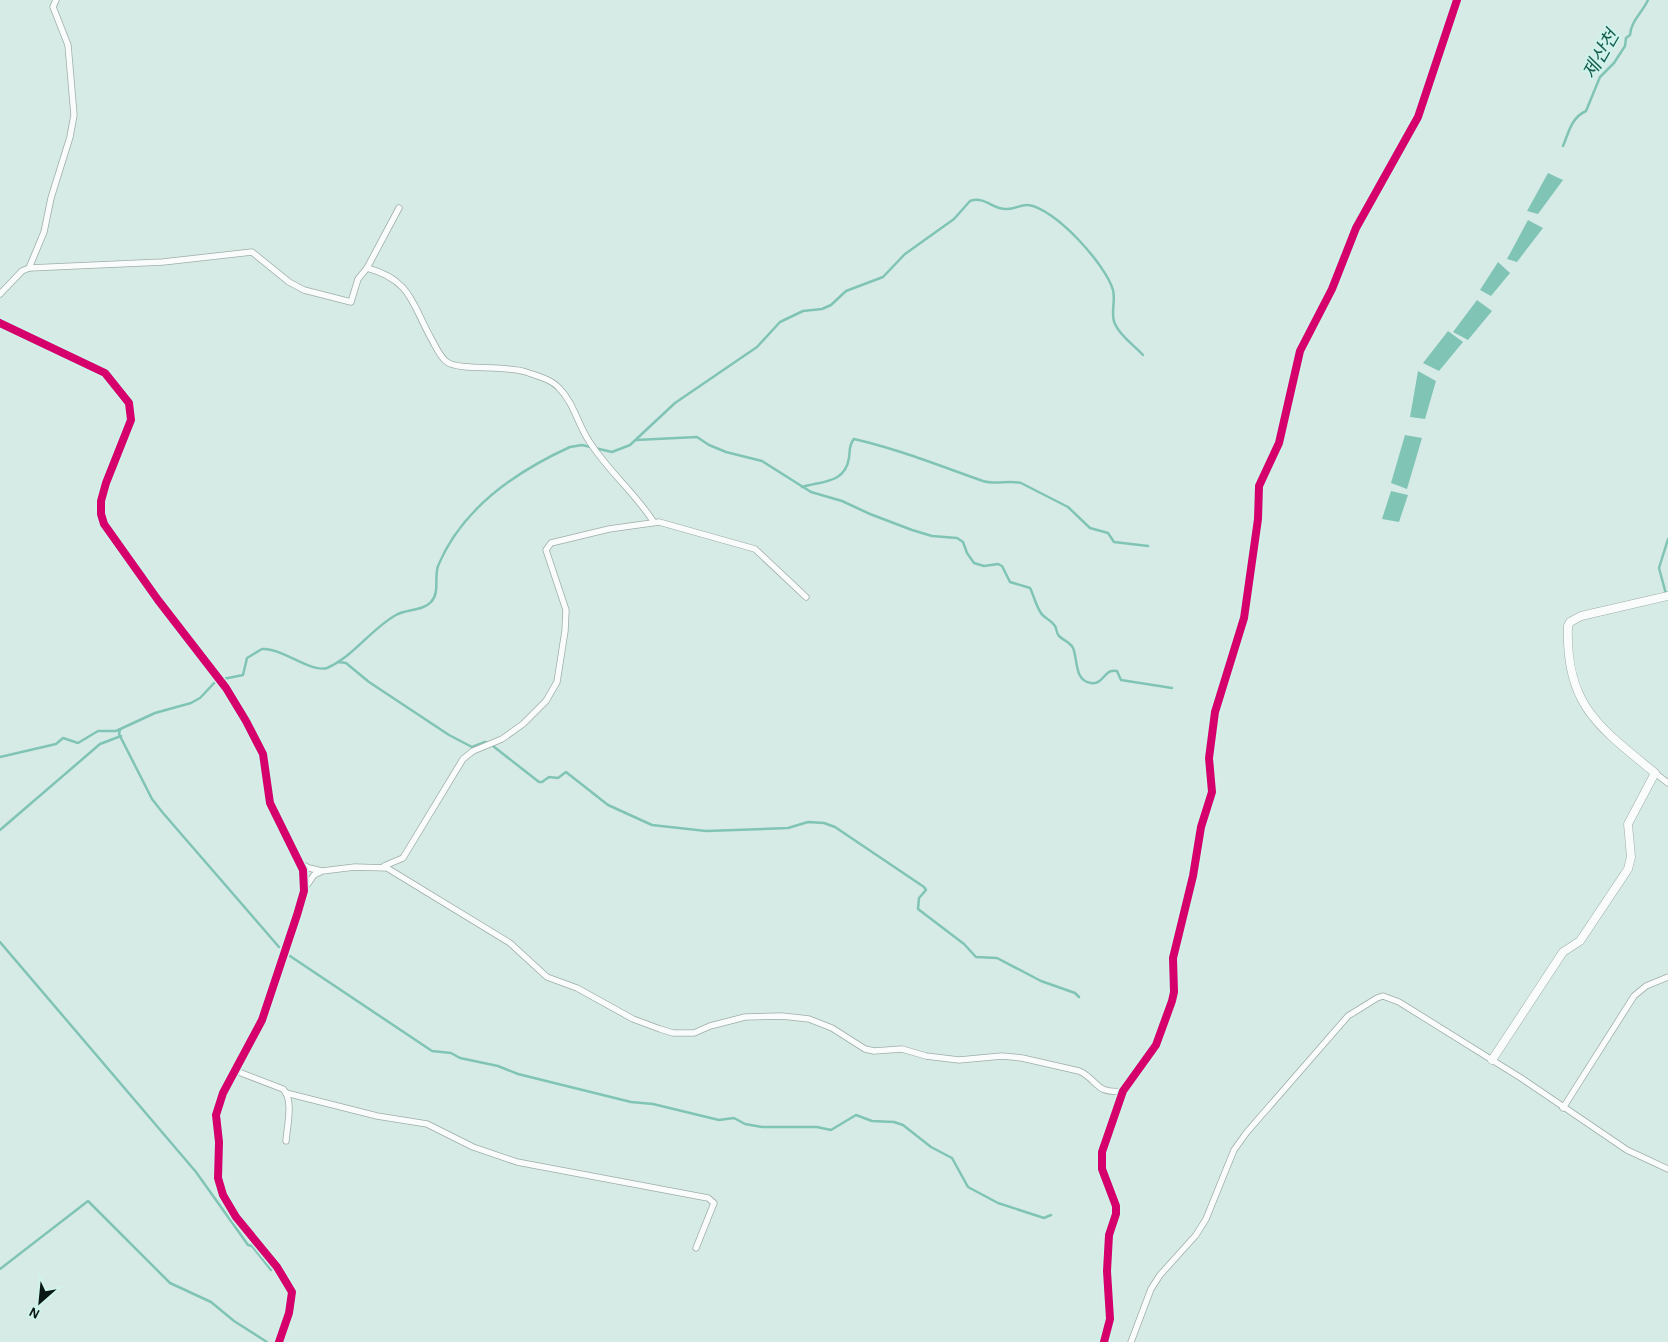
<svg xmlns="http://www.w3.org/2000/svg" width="1668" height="1342" font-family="'Alegreya Sans','Noto Sans KR',sans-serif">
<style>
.water{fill:#80c4b6}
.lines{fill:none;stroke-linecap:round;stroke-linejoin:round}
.stream{stroke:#80c4b6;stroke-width:2.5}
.minor-casing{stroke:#9eada9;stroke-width:7}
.tertiary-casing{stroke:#9eada9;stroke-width:9}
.minor{stroke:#f9fcfb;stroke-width:5.5}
.tertiary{stroke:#f9fcfb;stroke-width:8}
.cycleway-casing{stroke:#cff3ea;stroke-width:11}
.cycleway{stroke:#d6006c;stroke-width:8}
.labels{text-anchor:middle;stroke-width:4.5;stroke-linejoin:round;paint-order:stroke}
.water-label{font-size:19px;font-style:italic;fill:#165e51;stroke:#cff3ea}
</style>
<rect width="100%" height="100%" fill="#d7ebe6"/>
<!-- water -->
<g class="water">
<polygon points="1548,173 1563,180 1538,214 1527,211"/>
<polygon points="1528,220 1543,228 1517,262 1507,259"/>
<polygon points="1498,262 1510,273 1491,296 1480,290"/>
<polygon points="1477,300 1492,311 1468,340 1453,332"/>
<polygon points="1448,331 1463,342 1439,371 1423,363"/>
<polygon points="1418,371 1436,381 1425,419 1410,417"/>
<polygon points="1405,435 1422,438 1407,489 1391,483"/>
<polygon points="1391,491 1408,495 1399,522 1382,519"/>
</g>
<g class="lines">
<!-- stream -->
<g class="stream">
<path d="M 1563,146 C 1569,132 1571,118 1586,111 L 1600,77 L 1614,63 L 1625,46 L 1626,38 L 1630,35 C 1631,21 1642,13 1648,0"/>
<path d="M 636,440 L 697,437 L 709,445 L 726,452 L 762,461 L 811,492 L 842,501 L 870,514 L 912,530 L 932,536 L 957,538 L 963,542 L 967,553 L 974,563 L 984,566 L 998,564 L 1002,566 L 1010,582 L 1030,588 C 1034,596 1036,606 1041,613 C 1044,618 1051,620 1055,626 C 1057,629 1056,633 1059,636 C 1064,641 1070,642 1073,648 C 1078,659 1074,681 1091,683 C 1104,685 1104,668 1117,671 L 1121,680 L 1172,688"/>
<path d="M 802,487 C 821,481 845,484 849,458 C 850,451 849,444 854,439 C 898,449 940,466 983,481 C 996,485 1008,480 1021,483 L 1068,507 L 1090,528 L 1108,533 L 1114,542 L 1148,546"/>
<polyline points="1666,594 1659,568 1668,539"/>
<polyline points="338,662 346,663 369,682 449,735 472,747 485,742 488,743"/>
<path d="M 223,679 L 243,675 L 247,658 L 262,649 C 281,647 310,673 327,668 C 354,656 371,629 396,615 C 406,609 423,611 431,602 C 440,593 434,577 438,566 C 462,508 515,472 570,447 L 582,445 L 612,452 L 630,445 L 675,403 L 757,347 L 780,322 L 803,311 L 822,309 L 831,305 L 846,291 L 883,277 L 905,254 L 954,219 L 970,201 C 985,196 992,209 1006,209 C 1014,210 1021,204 1028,205 C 1055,208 1106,265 1113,290 C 1116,301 1110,314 1115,324 C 1120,336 1135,346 1143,355"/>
<polyline points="120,730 119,734 152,799 163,813 279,947"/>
<polyline points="493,746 539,782 542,782 549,777 558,778 566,772 608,805 652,825 706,831 788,828 808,822 824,823 835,827 924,887 926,890 919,898 918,909 964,944 976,957 997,958 1041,981 1075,993 1079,997"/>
<polyline points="0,757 56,744 63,738 78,743 98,731 116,731 155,713 191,703 200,698 217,680"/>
<polyline points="0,830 100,744 121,736"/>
<polyline points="0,942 196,1172 248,1245 252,1246 271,1270"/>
<polyline points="287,954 432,1051 451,1053 460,1058 498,1066 518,1074 631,1102 653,1104 719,1120 734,1118 745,1124 762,1127 817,1127 831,1130 856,1115 872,1121 894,1122 903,1125 931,1147 952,1158 968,1187 998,1203 1044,1218 1051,1215"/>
<polyline points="0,1269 88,1201 170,1283 211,1302 234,1321 267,1342"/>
</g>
<!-- minor casing -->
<g class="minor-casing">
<g id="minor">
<polyline points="29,268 44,232 51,198 70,137 74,115 68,45 53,7 56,0"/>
<path d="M 367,268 C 412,280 412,305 432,340 C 436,347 440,357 447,362 C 459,371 506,365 526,372 C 537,376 551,379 559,388 C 574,403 578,425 589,441 C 607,470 635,493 653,521"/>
<polyline points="0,294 22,271 29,268 163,262 252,252 289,282 304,290 351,302 358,279 367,268 399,208"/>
<polyline points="0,323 105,373 129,403 131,420 106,483 101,501 101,514 104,524 158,600 226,688 246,721 263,754 270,803 303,870 304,891 297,915 262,1020 223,1093 216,1115 219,1142 218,1178 223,1195 236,1217 277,1267 292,1292 289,1313 279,1342"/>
<polyline points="1655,773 1668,783"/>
<path d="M 301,864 L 309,868 L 322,871 L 355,867 L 387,868 L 510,943 L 547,977 L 577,988 L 633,1019 L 660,1029 L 673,1033 L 694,1033 L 710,1026 L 745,1017 L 782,1016 L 809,1019 L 832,1028 L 865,1049 L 874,1051 L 902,1049 L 926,1056 L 959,1060 L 1002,1056 L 1022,1058 L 1079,1071 C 1099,1080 1094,1094 1123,1091"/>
<polyline points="384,866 403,858 463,759 473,751 502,739 523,724 546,701 557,682 565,631 566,610 546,550 551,543 609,529 659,522 755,549 806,597"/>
<polyline points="305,888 314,875 320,872"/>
<path d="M 236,1071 L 283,1089 C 294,1100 287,1126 286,1141"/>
<polyline points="286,1093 377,1116 427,1124 473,1147 517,1162 708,1198 714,1203 696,1248"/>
<polyline points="1563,1108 1634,996 1646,986 1668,977"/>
<polyline points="1104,1342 1110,1319 1107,1271 1109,1235 1116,1214 1116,1206 1102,1169 1102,1152 1123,1091 1156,1045 1172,1001 1174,992 1173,958 1193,876 1201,827 1212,792 1209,758 1215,712 1244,618 1258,519 1259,486 1279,443 1300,351 1332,289 1356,228 1418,117 1457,0"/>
<polyline points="1131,1342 1151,1289 1160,1275 1196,1235 1206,1219 1234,1150 1247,1132 1348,1016 1377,998 1383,996 1399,1002 1521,1078 1627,1150 1668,1169"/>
</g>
</g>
<!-- tertiary casing -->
<g class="tertiary-casing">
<path id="tertiary" d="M 1492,1060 L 1563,952 L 1580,941 L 1628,869 L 1631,857 L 1628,824 L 1655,773 C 1599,727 1565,705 1568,626 L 1570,622 L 1581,616 L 1668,596"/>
</g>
<!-- minor -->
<use href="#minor" class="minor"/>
<!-- tertiary -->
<use href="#tertiary" class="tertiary"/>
<!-- cycleway casing -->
<g class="cycleway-casing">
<g id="cycleway">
<polyline points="0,323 105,373 129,403 131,420 106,483 101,501 101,514 104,524 158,600 226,688 246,721 263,754 270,803 303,870 304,891 297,915 262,1020 223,1093 216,1115 219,1142 218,1178 223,1195 236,1217 277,1267 292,1292 289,1313 279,1342"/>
<polyline points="1104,1342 1110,1319 1107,1271 1109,1235 1116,1214 1116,1206 1102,1169 1102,1152 1123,1091 1156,1045 1172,1001 1174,992 1173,958 1193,876 1201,827 1212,792 1209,758 1215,712 1244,618 1258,519 1259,486 1279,443 1300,351 1332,289 1356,228 1418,117 1457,0"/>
</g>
</g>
<!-- cycleway -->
<use href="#cycleway" class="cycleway"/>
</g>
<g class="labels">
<!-- water labels -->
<g class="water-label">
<text transform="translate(1600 54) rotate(-60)" y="7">제산천</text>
</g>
</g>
<!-- north arrow -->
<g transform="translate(40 1302) rotate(207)" stroke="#cff3ea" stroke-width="4" paint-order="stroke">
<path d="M0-4L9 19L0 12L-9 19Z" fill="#0a1714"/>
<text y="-8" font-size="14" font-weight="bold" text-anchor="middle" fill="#0a1714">N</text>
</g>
</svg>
